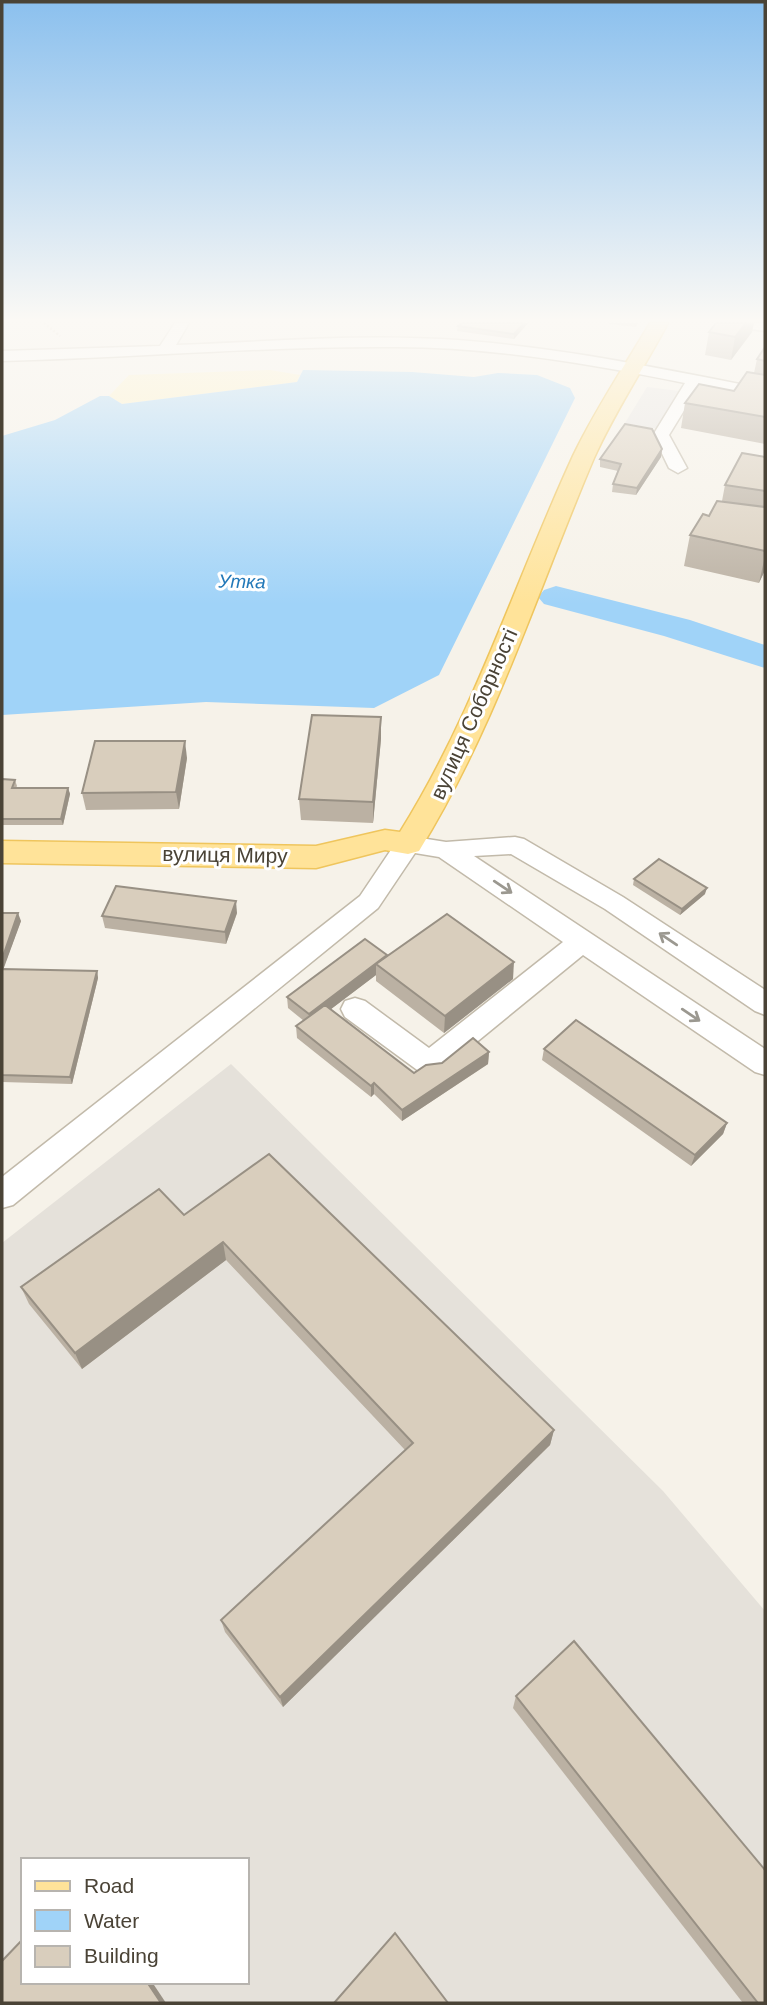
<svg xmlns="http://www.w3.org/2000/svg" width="767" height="2005" font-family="Helvetica,sans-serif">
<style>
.industrial{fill:#e5e1da;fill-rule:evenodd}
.sand{fill:#fdf1c2}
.parking{fill:#e7e4e1}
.water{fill:#a0d3f8}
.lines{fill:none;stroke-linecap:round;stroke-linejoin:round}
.river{fill:#a0d3f8;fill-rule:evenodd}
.minor-casing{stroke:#c2baaa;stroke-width:3}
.major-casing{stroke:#efc55d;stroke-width:3}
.path{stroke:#c6b79a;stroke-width:2.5;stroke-dasharray:2 2;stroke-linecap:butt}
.minor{fill:#fff;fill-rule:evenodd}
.major{fill:#ffe399;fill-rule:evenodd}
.wall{fill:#bbb1a3}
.shaded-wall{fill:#989084}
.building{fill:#d9cebd;stroke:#989084;stroke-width:2}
.oneway{stroke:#9b9890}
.labels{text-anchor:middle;stroke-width:6;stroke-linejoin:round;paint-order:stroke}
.far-water-label{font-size:19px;font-style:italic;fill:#2379b9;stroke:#fff}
.street-label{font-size:21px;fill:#4a4336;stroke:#fff}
</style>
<rect width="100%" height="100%" fill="#f6f2e9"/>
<!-- industrial -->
<path class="industrial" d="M 231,1064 L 663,1491 L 765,1611 L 765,2003 L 2,2003 L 2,1243 ZM 23,1860 L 247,1860 L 247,1982 L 23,1982 Z"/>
<!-- sand -->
<polygon class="sand" points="270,370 300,375 297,382 122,404 109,396 129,375"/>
<!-- parking -->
<polygon class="parking" points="647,387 695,393 670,431 625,423"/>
<!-- water -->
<polygon class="water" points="303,370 412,372 474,377 498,373 537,375 570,388 575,398 439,675 374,708 206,702 2,715 2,436 55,420 100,396 109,396 122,404 297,382"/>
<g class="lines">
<!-- river -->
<polygon class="river" points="556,586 690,620 765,645 765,668 664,636 544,604 538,597 544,590"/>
<!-- minor casing -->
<g class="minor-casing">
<g id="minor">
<path d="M 175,323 L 189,323 L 176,345 C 264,342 353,334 441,339 C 550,345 658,368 765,389 L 765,399 L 699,386 L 669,435 L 687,468 L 678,473 L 669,468 L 653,435 L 685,383 C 590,364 492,347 395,347 C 264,346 133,358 2,361 L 2,351 L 160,346 Z"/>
<polygon points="728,323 765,323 765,331 735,327"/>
<polygon points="408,836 446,842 515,837 524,839 623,897 765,990 765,1015 755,1011 605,909 511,854 474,856 765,1049 765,1075 755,1072 583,955 440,1072 430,1075 420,1072 345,1017 341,1009 345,1001 355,998 365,1001 429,1048 563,942 439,857 415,853 378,908 13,1205 2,1208 2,1177 360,896 399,838"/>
</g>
</g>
<!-- major casing -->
<g class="major-casing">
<path id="major" d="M 650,323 L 668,323 C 644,368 615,411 594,458 C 536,594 497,724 419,851 L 408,854 L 385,850 L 316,868 L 2,863 L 2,841 L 316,846 L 385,830 L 400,832 C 474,714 515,582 573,456 C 595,410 624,367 650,323 Z"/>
</g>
<!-- path -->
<polyline class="path" points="44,323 60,336"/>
<!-- minor -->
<use href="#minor" class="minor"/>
<!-- major -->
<use href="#major" class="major"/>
</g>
<!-- wall -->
<g class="wall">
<polygon points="528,323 514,339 457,331 458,326"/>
<polygon points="609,323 638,323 636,327 609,324"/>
<polygon points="709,332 752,332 731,360 705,355"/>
<polygon points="765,347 765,444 681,428 685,403 734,391 754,373 757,359"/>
<polygon points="662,449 661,457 636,495 612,492 613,484 618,471 600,467 600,459"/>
<polygon points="765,457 765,570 759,583 684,566 690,535 722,501 725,485"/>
<polygon points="381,739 373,823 301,820 299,799"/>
<polygon points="187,758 179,809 86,810 82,793"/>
<polygon points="2,779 15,780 17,786 16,788 68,788 70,794 63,825 2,825"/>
<polygon points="634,879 705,894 680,915 633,885"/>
<polygon points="2,913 21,921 3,969 97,971 98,978 72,1084 2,1082"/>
<polygon points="237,913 226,944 105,928 102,916"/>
<polygon points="387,955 513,979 444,1033 376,981 376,975 331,1009 414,1073 442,1063 489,1052 488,1064 402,1121 374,1094 371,1097 297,1038 296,1026 304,1021 288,1008 287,997"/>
<polygon points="544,1049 727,1123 723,1134 691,1166 542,1060"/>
<polygon points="184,1215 554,1430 550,1445 283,1707 225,1632 221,1620 405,1450 226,1260 82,1369 29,1304 21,1287"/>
<polygon points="516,1696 765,2003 743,2003 513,1708"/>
</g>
<!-- shaded-wall -->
<g class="shaded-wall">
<polygon points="524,323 528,323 514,339 514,334"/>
<polygon points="746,323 754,323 752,332 731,360 735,337"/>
<polygon points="662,449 661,457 636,495 637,488"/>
<polygon points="765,556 765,570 759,583"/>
<polygon points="381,717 381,739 373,823 373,802"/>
<polygon points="185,741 187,758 179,809 176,792"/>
<polygon points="68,788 70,794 63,825 61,819"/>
<polygon points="707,888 705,894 680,915 682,909"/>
<polygon points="236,901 237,913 226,944 225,932"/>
<polygon points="18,913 21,921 2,973 2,959"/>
<polygon points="387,955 376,964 376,975 310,1025 309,1014"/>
<polygon points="514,962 513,979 444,1033 445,1016"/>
<polygon points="97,971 98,978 72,1084 70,1077"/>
<polygon points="489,1052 488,1064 402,1121 402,1110"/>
<polygon points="374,1083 374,1094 371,1097 371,1086"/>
<polygon points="727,1123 723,1134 691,1166 695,1155"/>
<polygon points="223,1242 226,1260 82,1369 75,1353"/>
<polygon points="554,1430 550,1445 283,1707 280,1697"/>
<polygon points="147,1982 152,1982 166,2003 161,2003"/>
</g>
<!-- building -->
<g class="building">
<polygon points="462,323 524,323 514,334 458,326"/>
<polygon points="716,323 746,323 735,337 709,332"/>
<polygon points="765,347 765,361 757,359"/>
<polygon points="747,372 765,375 765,417 685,403 699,384 734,391"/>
<polygon points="625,424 652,429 662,449 637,488 613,484 621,464 600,459"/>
<polygon points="742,453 765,457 765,491 725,485"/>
<polygon points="717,501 765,507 765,551 690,535 703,514 709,516"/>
<polygon points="312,715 381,717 373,802 299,799"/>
<polygon points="95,741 185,741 176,792 82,793"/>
<polygon points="2,779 15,780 12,788 68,788 61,819 2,819"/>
<polygon points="659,859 707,888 682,909 634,879"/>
<polygon points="116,886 236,901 225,932 102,916"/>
<polygon points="2,913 18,913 2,959"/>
<polygon points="447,914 514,962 445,1016 376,964"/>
<polygon points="365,939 387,955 309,1014 287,997"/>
<polygon points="2,969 97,971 70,1077 2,1075"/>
<polygon points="325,1005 414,1073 426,1065 442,1063 473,1038 489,1052 402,1110 374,1083 371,1086 296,1026"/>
<polygon points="576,1020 727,1123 695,1155 544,1049"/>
<polygon points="269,1154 554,1430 280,1697 221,1620 413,1443 223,1242 75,1353 21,1287 159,1189 184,1215"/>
<polygon points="574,1641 765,1870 765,2003 758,2003 516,1696"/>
<polygon points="395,1933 448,2003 334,2003"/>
<polygon points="23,1939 23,1982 147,1982 161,2003 2,2003 2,1961"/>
</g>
<!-- one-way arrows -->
<defs><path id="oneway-shaft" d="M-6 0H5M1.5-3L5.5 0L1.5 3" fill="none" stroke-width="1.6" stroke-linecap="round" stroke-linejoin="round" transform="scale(1.75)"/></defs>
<g class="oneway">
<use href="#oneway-shaft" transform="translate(503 887) rotate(34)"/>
<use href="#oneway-shaft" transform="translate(668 939) rotate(-146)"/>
<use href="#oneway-shaft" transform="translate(691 1015) rotate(34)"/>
</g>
<!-- sky -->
<linearGradient id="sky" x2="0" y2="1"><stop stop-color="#8bc0ee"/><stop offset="0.53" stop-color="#fbf9f5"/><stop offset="1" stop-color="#fbf9f5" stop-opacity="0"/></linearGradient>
<rect width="767" height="604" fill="url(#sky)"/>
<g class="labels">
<!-- far-water labels -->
<g class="far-water-label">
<text transform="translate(242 581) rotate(1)" y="7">Утка</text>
</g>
<!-- street labels -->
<g class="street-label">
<text transform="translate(474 714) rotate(-66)" y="7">вулиця Соборності</text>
<text transform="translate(225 855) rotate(1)" y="7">вулиця Миру</text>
</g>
</g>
<!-- border -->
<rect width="767" height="2005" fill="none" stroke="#4a4336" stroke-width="7"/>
<!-- legend -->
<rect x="21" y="1858" width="228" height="126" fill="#ffffff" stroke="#b7b4af" stroke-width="2"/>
<rect x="35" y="1881" width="35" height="10" fill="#ffe399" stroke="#b7b4af" stroke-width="2"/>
<text x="84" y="1893" font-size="21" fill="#4a4336">Road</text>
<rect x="35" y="1910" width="35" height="21" fill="#a0d3f8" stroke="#b7b4af" stroke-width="2"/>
<text x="84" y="1928" font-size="21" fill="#4a4336">Water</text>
<rect x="35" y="1946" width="35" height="21" fill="#d9cebd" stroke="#b7b4af" stroke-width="2"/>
<text x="84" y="1963" font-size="21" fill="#4a4336">Building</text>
</svg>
